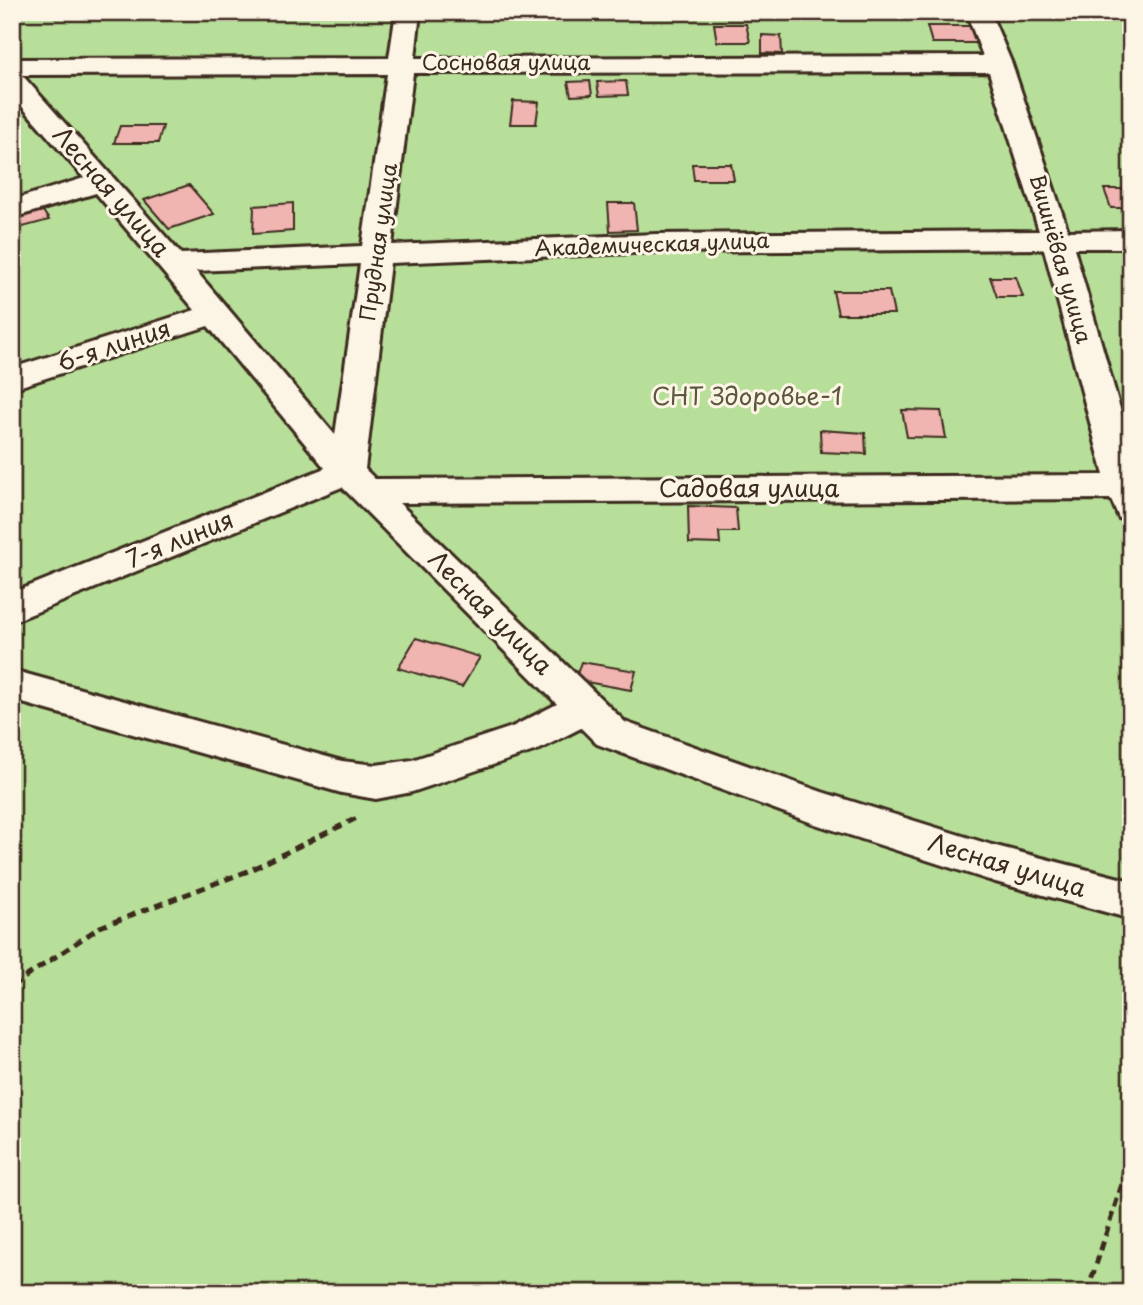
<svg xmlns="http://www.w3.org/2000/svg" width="1143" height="1305" font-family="'Playpen Sans',sans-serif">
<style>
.green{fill:#b8df9a;stroke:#7a845c;stroke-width:2}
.building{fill:#f0b4b1;stroke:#3b2a1e;stroke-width:2}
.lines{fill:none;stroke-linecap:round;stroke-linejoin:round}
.minor-casing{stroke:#3b2a1e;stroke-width:6}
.path{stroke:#3b2a1e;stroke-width:5;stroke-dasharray:9 6;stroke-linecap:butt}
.minor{fill:#fcf5e5;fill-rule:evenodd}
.labels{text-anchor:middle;stroke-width:6;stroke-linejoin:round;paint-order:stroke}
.far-street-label{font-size:21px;fill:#3b2a1e;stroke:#fcf5e5}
.street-label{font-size:24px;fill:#3b2a1e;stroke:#fcf5e5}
.park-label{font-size:24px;fill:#5a573d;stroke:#fcf5e5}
</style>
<rect width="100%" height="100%" fill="#fcf5e5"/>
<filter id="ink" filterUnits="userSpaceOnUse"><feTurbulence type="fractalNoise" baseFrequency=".0143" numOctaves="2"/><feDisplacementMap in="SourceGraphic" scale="14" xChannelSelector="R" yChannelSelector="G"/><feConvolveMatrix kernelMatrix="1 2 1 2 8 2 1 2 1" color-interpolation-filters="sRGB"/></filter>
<g filter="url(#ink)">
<!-- green -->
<rect class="green" x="12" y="12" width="1119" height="1281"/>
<!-- building -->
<g class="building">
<polygon points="714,24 746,24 750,42 717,42"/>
<polygon points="927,26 974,26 979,43 932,43"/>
<polygon points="762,35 781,36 782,54 762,53"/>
<polygon points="590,81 592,95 571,96 568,82"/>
<polygon points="626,81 628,95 599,96 597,82"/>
<polygon points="513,101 539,102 536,124 510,124"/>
<polygon points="120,126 163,126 158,143 114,143"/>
<polygon points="692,164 731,164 734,180 694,180"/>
<polygon points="189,185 214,214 169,229 144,200"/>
<polygon points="1104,189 1131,189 1131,208 1111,208"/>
<polygon points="293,203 293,231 253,234 254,206"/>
<polygon points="608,203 634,203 637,230 610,231"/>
<polygon points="41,208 49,220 12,230 12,216"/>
<polygon points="990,277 1016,277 1023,297 997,297"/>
<polygon points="833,291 889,291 894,314 838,314"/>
<polygon points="902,410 941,411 946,438 907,437"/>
<polygon points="820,430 865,433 866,454 821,452"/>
<polygon points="688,506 736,508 738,532 719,532 720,544 689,543"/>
<polygon points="416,638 480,657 462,687 398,668"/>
<polygon points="581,662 636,671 631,690 575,680"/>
</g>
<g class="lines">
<!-- minor casing -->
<g class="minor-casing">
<path id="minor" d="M 396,12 L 420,12 L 415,58 L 983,56 L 966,12 L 990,12 L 1012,64 L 1068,231 L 1131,230 L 1131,248 L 1074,248 L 1131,447 L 1131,521 L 1119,518 L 1111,499 L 399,503 L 625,722 L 822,792 L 992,845 L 1131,881 L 1131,919 L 992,881 L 815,824 L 597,744 L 581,728 L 540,749 L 412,792 L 376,799 L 342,793 L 12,700 L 12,670 L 342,761 L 376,765 L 412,760 L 512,727 L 557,704 L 342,487 L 12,622 L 12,593 L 325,468 L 208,326 L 12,389 L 12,368 L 195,310 L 96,193 L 12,218 L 12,200 L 84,178 L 12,95 L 12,59 L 389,58 ZM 989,72 L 1039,231 L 656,234 L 392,245 L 413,73 ZM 387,74 L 362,246 L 181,254 L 22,75 ZM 1044,249 L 1104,475 L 375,479 L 365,469 L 390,263 L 656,252 ZM 360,264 L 335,435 L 196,271 Z"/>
</g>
<!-- path -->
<g class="path">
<polyline points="12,986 100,927 248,871 359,817"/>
<polyline points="1087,1293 1122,1184 1131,1107"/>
</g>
<!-- minor -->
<use href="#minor" class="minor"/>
</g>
</g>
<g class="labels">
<!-- far-street labels -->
<g class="far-street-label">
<text x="506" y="70">Сосновая улица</text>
<text transform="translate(379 242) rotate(-82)" y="7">Прудная улица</text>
<text transform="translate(652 245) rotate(-2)" y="7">Академическая улица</text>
<text transform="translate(1060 259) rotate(74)" y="7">Вишнёвая улица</text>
</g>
<!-- street labels -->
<g class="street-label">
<text transform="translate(111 192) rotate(49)" y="8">Лесная улица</text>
<text transform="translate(114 346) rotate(-18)" y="8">6-я линия</text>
<text x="749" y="497">Садовая улица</text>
<text transform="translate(180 540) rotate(-22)" y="8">7-я линия</text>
<text transform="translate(490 613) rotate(45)" y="8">Лесная улица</text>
<text transform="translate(1007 866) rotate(17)" y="8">Лесная улица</text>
</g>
<!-- park labels -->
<g class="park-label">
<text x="747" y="405">СНТ Здоровье-1</text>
</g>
</g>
<!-- margin -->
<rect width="1143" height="1305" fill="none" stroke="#fcf5e5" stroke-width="42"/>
<rect x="21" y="21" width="1101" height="1263" fill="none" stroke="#3b2a1e" stroke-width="2.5" filter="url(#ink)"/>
</svg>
